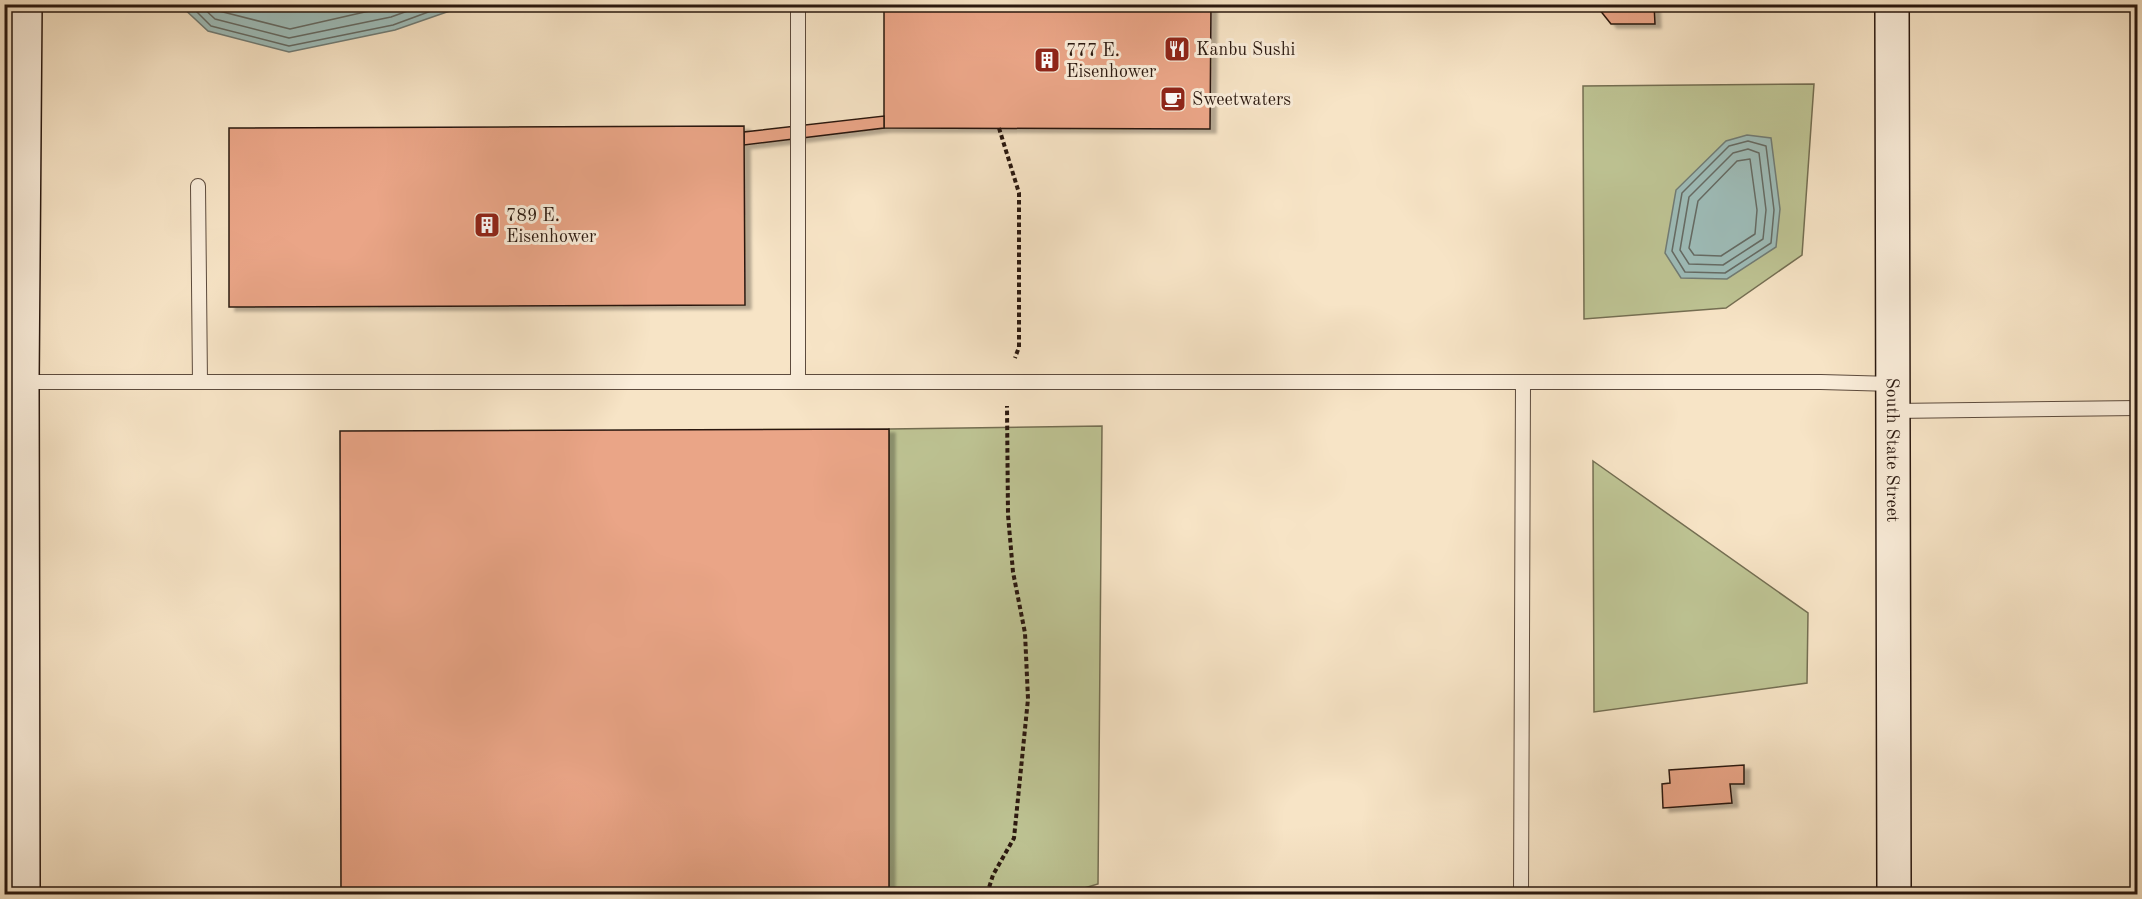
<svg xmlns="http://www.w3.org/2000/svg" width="2142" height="899" font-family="'Old Standard TT',serif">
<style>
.green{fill:#bec494;stroke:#746e52;stroke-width:1.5}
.water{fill:#9ebebb;stroke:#707c76;stroke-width:1.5}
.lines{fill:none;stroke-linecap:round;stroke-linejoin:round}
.shore{stroke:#646b65;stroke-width:1.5}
.building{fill:#eaa587;stroke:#2a180f;stroke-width:1.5;filter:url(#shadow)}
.lane-casing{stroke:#5d4b3d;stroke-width:16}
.secondary-casing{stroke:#2a180f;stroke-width:36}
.path{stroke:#2a180f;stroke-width:4;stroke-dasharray:4.5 3;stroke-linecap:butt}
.lane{stroke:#faedda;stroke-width:14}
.secondary{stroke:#faedda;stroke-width:33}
.labels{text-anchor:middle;stroke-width:6;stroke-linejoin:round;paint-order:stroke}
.poi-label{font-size:18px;fill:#2a180f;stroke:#faedda;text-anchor:start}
.street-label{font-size:18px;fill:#2a180f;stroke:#faedda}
</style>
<defs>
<filter id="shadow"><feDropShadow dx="6" dy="4" stdDeviation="1.5" flood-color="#0004"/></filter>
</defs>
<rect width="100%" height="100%" fill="#f7e4c6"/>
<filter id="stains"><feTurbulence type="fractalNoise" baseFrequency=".00333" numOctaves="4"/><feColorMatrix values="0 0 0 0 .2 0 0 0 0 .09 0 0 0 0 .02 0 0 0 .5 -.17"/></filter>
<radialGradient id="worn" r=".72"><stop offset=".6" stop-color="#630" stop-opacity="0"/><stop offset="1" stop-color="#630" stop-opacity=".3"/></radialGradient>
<!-- green -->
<g class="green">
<polygon points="1814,84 1802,255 1726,308 1584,319 1583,86"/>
<polygon points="1102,426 1098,884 1064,894 889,894 889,429"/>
<polygon points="1593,461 1808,613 1807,683 1594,712"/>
</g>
<!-- water -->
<g class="water">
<polygon points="180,5 467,5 395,30 289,52 208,31"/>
<polygon points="1747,135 1771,138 1780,209 1776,247 1727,279 1681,278 1665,253 1676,190 1726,141"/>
</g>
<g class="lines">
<!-- shore -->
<g class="shore">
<polyline points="189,4 211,26 289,46 393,25 450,4"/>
<polyline points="199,4 215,19 289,38 391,17 427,4"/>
<polyline points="212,4 219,11 290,29 400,4"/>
<polygon points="1748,141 1766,146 1774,210 1771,243 1725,273 1685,272 1672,251 1682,193 1729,146"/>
<polygon points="1748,149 1759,153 1766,210 1763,239 1723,265 1689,264 1680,250 1689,197 1733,153"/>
<polygon points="1750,159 1757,210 1755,234 1721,256 1694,255 1689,248 1698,201 1737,161"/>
</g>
</g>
<!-- building -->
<g class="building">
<polygon points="884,4 1211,4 1210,129 884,128"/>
<polygon points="1595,4 1654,4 1655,24 1611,24"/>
<polygon points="884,116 884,128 744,145 744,132"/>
<polygon points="744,126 745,305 229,307 229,128"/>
<polygon points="889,429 889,894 341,894 340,431"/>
<polygon points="1744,765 1744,784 1730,784 1732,803 1663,808 1662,784 1670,783 1669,770"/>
</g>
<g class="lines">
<!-- lane casing -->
<g class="lane-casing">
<g id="lane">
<polyline points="798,4 798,382"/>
<polyline points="198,186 200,382"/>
<polyline points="22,382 1821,382 1893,384"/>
<polyline points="1893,411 2138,408"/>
<polyline points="1521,894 1523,382"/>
</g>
</g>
<!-- secondary casing -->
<g class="secondary-casing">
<g id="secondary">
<path id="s1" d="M 1892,4 L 1894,894"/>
<polyline points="23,894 22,382 25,4"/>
</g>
</g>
<!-- path -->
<g class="path">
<polyline points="999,128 1019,193 1019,347 1015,358"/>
<polyline points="987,894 993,875 1014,838 1028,699 1025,633 1013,572 1008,515 1007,406"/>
</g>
<!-- lane -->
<use href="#lane" class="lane"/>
<!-- secondary -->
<use href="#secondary" class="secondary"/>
</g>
<!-- icons -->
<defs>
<g id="restaurant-square" transform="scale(1.35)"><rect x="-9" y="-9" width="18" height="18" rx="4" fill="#8f2418" stroke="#faedda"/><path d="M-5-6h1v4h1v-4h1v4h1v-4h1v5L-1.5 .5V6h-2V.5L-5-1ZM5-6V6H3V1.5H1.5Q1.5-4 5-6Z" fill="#fff"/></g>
<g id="building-square" transform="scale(1.35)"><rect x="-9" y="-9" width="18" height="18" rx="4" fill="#8f2418" stroke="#faedda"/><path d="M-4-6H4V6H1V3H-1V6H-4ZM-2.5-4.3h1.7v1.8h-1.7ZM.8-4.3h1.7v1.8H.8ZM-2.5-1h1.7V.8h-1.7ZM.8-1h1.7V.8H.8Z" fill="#fff"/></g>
<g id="cafe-square" transform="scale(1.35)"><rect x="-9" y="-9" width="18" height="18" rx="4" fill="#8f2418" stroke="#faedda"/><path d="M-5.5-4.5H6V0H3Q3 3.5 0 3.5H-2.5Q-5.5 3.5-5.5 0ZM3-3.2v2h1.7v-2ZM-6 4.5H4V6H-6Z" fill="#fff"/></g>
</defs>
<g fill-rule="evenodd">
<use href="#restaurant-square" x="1177" y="49"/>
<use href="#building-square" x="1047" y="60"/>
<use href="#cafe-square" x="1173" y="99"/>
<use href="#building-square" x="487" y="225"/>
</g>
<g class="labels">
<!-- poi labels -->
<g class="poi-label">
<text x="1196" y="55">Kanbu Sushi</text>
<text x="1066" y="56">777 E.<tspan x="1066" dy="21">Eisenhower</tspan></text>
<text x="1192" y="105">Sweetwaters</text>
<text x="506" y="221">789 E.<tspan x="506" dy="21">Eisenhower</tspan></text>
</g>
<!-- street labels -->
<g class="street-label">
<text dy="6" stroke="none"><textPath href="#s1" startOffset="446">South State Street</textPath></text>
</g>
</g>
<!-- margin -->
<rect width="2142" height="899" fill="none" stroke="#f7e4c6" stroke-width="24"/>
<rect x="6" y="6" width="2130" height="887" fill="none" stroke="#2a180f" stroke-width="3"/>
<rect x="12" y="12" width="2118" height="875" fill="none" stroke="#2a180f" stroke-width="1.5"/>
<rect width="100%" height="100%" filter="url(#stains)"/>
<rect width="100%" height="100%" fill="url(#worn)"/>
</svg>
